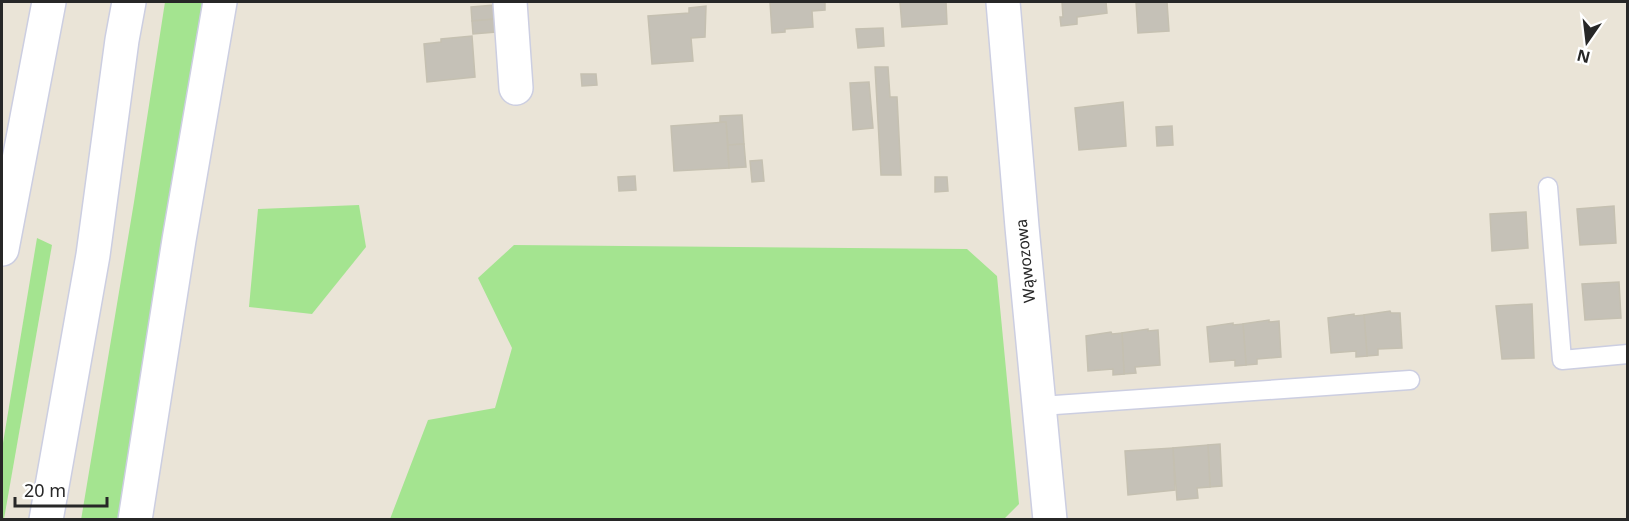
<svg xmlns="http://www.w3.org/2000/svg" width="1629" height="521" font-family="'Noto Sans',sans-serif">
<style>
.green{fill:#a4e490}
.building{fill:#c5c1b7;stroke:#c5c0b1;stroke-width:1.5}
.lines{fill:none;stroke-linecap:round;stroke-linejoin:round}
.service-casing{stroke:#cccee1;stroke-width:21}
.minor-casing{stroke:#cccee1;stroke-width:36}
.secondary-casing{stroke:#cccee1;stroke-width:36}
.service{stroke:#fff;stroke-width:18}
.minor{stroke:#fff;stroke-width:33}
.secondary{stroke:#fff;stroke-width:33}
.labels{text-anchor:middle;stroke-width:6;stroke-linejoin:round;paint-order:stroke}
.street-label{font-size:16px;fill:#272727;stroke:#fff}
</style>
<rect width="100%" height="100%" fill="#eae4d7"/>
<!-- green -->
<g class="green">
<polygon points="165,2 207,2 121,519 81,520 134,202"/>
<polygon points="359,205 366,247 312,314 249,307 258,209"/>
<polygon points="37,238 52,245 4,519 2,519 2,449"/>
<polygon points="514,245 967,249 997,276 1019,504 1003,520 390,519 428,420 495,408 512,348 478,278"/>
</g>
<!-- building -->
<g class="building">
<polygon points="770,2 825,2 825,10 812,11 813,27 785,29 785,32 772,33"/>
<polygon points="900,2 946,2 947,24 902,27"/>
<polygon points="1062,2 1106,2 1107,13 1077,17 1077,24 1061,26 1060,17 1063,17"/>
<polygon points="1136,2 1167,2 1169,31 1138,33"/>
<polygon points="494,5 495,19 472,21 471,7"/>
<polygon points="706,6 705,37 691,38 693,61 652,64 648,16 689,13 689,8"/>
<polygon points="495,19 496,32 473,34 472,21"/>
<polygon points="883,28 884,46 858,48 856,29"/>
<polygon points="472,36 475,77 427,82 424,44 441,42 441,39"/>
<polygon points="875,67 888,67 890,97 897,97 901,175 881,175"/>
<polygon points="581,74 596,74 597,85 582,86"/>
<polygon points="869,82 873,128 853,130 850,83"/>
<polygon points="1123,102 1126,146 1079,150 1075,108"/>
<polygon points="742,115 744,144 728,145 726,122 720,122 720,116"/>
<polygon points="726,122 729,168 674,171 671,126"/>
<polygon points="1172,126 1173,145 1157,146 1156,127"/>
<polygon points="744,144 746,167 729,168 728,145"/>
<polygon points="762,160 764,181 752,182 750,161"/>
<polygon points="635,176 636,190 619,191 618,177"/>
<polygon points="935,177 947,177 948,191 935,192"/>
<polygon points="1614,206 1616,243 1580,245 1577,209"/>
<polygon points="1526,212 1528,248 1492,251 1490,214"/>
<polygon points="1619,282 1621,318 1585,320 1582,284"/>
<polygon points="1532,304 1534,358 1502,359 1496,306"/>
<polygon points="1390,311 1391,313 1400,313 1402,348 1378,349 1378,355 1367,356 1364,315"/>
<polygon points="1354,314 1354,316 1364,315 1367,356 1356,357 1356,351 1331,353 1328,318"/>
<polygon points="1269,320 1269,322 1279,321 1281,357 1257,359 1257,364 1246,365 1243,324"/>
<polygon points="1233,323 1233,325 1243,324 1246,365 1235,366 1235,360 1210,362 1207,327"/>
<polygon points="1148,329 1148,331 1158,330 1160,365 1135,367 1136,373 1124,374 1122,333"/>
<polygon points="1111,332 1112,334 1122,333 1124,374 1113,375 1113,369 1088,371 1086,336"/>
<polygon points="1220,444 1222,486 1210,487 1208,445"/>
<polygon points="1208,445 1210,487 1197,488 1198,498 1177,500 1173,448"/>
<polygon points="1173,448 1175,490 1128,495 1125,451"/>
</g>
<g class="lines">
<!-- service casing -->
<g class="service-casing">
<g id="service">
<polyline points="1548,187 1562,360 1628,354"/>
<polyline points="1041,406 1410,380"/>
</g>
</g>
<!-- minor casing -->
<g class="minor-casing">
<g id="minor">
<polyline points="510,2 516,88"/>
<polyline points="1003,2 1022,227 1050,520"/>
<polyline points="135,520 179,240 220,2"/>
</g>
</g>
<!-- secondary casing -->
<g class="secondary-casing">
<g id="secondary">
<polyline points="2,249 49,2"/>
<polyline points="46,520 93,255 122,40 129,2"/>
</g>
</g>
<!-- service -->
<use href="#service" class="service"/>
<!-- minor -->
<use href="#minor" class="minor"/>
<!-- secondary -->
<use href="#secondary" class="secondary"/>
</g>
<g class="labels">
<!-- street labels -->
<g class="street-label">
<text transform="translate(1025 261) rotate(-96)" y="6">Wąwozowa</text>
</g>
</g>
<!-- border -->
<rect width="1629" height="521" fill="none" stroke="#272727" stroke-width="6"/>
<!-- north arrow -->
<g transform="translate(1587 42) rotate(194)" stroke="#ffffff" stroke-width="4.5" paint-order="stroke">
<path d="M0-4.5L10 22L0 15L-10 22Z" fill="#272727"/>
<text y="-9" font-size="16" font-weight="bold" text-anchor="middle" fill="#272727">N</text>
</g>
<!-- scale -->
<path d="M15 497v9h92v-9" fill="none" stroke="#272727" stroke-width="3"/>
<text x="24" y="497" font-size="18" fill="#272727" stroke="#ffffff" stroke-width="4.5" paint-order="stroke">20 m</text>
</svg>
